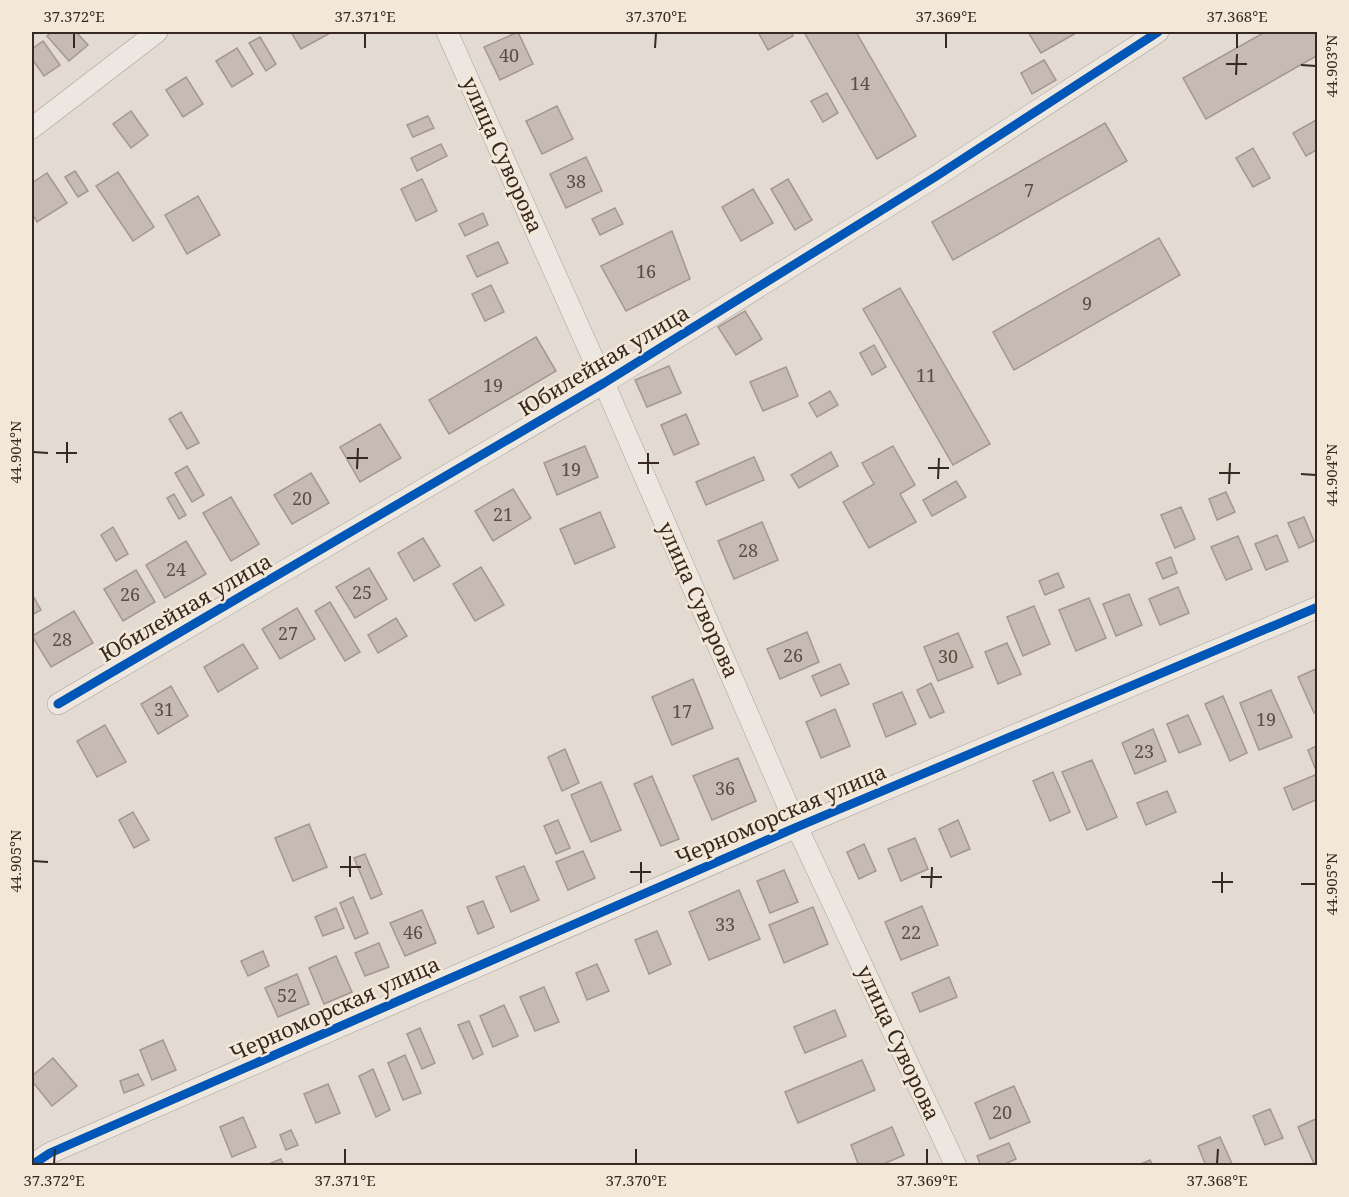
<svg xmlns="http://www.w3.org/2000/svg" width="1349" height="1197" font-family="'Noto Serif',serif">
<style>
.building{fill:#c6bab2;stroke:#a39790;stroke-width:1.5}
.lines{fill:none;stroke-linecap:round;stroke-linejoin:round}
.minor-casing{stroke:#a9a199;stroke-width:22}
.minor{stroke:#ece7e1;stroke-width:21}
.cycleway-casing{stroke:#f3e7d8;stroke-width:13}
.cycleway{stroke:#0057b8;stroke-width:9}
.ticks{fill:none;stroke:#372921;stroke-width:2}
.labels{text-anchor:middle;stroke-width:5;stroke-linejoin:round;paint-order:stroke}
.number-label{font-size:18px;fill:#5b4d45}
.street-label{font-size:21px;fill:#372921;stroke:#f3e7d8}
.neatline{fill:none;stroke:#372921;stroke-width:2}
.ticks-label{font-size:15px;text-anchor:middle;fill:#372921}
</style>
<rect width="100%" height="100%" fill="#e3dbd1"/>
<!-- building -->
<g class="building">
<polygon points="52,32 76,32 88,45 69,61 47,36"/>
<polygon points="291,32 332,32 301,49"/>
<polygon points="518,32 533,64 500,80 484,47"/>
<polygon points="758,32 791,32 793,36 768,50"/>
<polygon points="804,32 856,32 916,136 877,159"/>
<polygon points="1028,32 1078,32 1041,53"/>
<polygon points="1265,32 1318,32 1318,55 1206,119 1183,78"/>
<polygon points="260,37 276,64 266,71 249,43"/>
<polygon points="43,41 60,65 44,76 32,59 32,49"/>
<polygon points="237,48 253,74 232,87 216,61"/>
<polygon points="1044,60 1056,80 1032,94 1021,73"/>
<polygon points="186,77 203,104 183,117 166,90"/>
<polygon points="827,93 838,113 823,122 811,101"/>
<polygon points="557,106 573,139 542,154 526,121"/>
<polygon points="131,111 148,135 131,148 113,124"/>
<polygon points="428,116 434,128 413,137 407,125"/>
<polygon points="1318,119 1318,149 1306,156 1293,133"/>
<polygon points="1105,123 1127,161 953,260 932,222"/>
<polygon points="441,144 447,156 417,171 411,158"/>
<polygon points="1253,148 1270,178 1253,187 1236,158"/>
<polygon points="586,157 602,191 566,208 550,174"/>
<polygon points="75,171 88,191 78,197 65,177"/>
<polygon points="118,172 154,227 133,241 96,186"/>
<polygon points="47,173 67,203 37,222 32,213 32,183"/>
<polygon points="422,179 437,211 416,221 401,189"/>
<polygon points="788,179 812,220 795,230 771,189"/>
<polygon points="753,189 773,223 741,241 722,207"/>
<polygon points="198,196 220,235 187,254 165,215"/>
<polygon points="615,208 623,224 600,235 592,219"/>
<polygon points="483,213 488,225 465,236 459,224"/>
<polygon points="672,231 690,279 626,311 601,266"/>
<polygon points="1159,238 1180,275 1014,370 993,332"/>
<polygon points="498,242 508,263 477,277 467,256"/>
<polygon points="491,285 504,312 485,321 472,294"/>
<polygon points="900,288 990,444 953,465 863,309"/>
<polygon points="745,311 762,339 736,355 718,327"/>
<polygon points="536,337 556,371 449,434 429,400"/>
<polygon points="874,345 886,367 872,375 860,353"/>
<polygon points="669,366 681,393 647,407 635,380"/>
<polygon points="786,367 798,396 763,411 750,382"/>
<polygon points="830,391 838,405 817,417 809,403"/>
<polygon points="181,412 199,443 187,449 169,419"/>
<polygon points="686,414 699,444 674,455 661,425"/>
<polygon points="380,424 401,458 360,482 340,447"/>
<polygon points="585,446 598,477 557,495 544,463"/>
<polygon points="893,446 915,485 900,494 916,522 869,548 843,502 874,484 862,463"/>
<polygon points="831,452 838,466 799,488 791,475"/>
<polygon points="754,457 764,480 706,505 696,482"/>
<polygon points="187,466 204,495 192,502 175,473"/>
<polygon points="311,473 329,503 292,524 274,495"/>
<polygon points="956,481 966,497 932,516 923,500"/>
<polygon points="513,489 531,518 493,541 475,511"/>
<polygon points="1226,492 1235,512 1217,520 1209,499"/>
<polygon points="174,494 186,515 179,519 167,498"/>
<polygon points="231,497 259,544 231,561 203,513"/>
<polygon points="1181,507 1195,539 1175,548 1161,515"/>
<polygon points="600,512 615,547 575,564 560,529"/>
<polygon points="1304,517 1314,541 1299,548 1288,523"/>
<polygon points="762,522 778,560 734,579 718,541"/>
<polygon points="113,527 128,554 116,561 101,535"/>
<polygon points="1277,535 1288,561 1266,570 1255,544"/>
<polygon points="1238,536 1252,569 1226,580 1211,547"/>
<polygon points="423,538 440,566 414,581 398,553"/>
<polygon points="186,541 206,574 165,598 146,565"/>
<polygon points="1171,557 1177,573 1163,579 1156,563"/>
<polygon points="481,567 504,605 475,621 453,584"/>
<polygon points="369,568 387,599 355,618 336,587"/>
<polygon points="136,570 155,602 123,621 104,589"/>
<polygon points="1058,573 1064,587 1045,595 1039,581"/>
<polygon points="1178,587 1189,613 1160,625 1149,599"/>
<polygon points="32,594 41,610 32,615"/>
<polygon points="1129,594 1142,625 1116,636 1103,604"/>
<polygon points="1089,598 1106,638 1076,651 1059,610"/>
<polygon points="330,602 360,652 345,661 315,611"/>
<polygon points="1034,606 1050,644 1023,656 1007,617"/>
<polygon points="297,608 315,639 280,659 262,629"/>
<polygon points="74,611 93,643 51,667 32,636"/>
<polygon points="396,618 407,636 378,653 368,635"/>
<polygon points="807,632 819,662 780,679 767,649"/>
<polygon points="958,633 973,667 938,681 924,647"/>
<polygon points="1007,643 1021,674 998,684 985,652"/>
<polygon points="243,644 258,668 218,692 204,667"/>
<polygon points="840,664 849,684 821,696 812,676"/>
<polygon points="1318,668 1318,711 1314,713 1298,677"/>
<polygon points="693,679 713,728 672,745 652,697"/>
<polygon points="931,683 944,712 930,718 917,690"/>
<polygon points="171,686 188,716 158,734 141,704"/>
<polygon points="1271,690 1292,737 1259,750 1240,703"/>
<polygon points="902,692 916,724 886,737 873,704"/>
<polygon points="1223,696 1247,753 1230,761 1205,704"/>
<polygon points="835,709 850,746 821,758 806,722"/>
<polygon points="1188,715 1201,744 1179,753 1167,724"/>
<polygon points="105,725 126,762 97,777 77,741"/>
<polygon points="1153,729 1166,761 1135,774 1122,743"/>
<polygon points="1318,745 1318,768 1315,768 1308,750"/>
<polygon points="565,749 579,783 562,791 548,757"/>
<polygon points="738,758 756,801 712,820 693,776"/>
<polygon points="1092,760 1117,817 1087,830 1062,772"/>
<polygon points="1053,772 1070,812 1050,821 1033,781"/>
<polygon points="1315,775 1318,782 1318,799 1293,810 1284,788"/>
<polygon points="652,776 679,839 661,846 634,784"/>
<polygon points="601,782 621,830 591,842 571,795"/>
<polygon points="1167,791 1176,812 1146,825 1137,803"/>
<polygon points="133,812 149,840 134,848 119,820"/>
<polygon points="558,820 570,848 556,854 544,826"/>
<polygon points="958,820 970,849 951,857 939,829"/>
<polygon points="309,824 327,867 293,881 275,838"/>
<polygon points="915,838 928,869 901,881 888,849"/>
<polygon points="864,844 876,871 859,879 847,852"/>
<polygon points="583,851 595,878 568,890 556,862"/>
<polygon points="365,854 382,894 371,899 354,858"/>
<polygon points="524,866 539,900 511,912 496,877"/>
<polygon points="784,870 798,902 770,913 757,881"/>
<polygon points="739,890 760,939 709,960 689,912"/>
<polygon points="353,897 368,933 355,939 340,903"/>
<polygon points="483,901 494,927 478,934 467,907"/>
<polygon points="922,906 938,945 901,960 885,922"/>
<polygon points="813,907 828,944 784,963 769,925"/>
<polygon points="336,908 344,928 323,936 315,917"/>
<polygon points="422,910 436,943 405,956 390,923"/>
<polygon points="657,931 671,964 649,974 635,940"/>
<polygon points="379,943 389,967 365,976 355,953"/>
<polygon points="263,951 269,966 248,976 241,961"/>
<polygon points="336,956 352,992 324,1004 309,968"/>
<polygon points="597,964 609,991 587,1000 576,973"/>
<polygon points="297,974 309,1004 278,1017 265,988"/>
<polygon points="949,977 957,997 920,1012 912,993"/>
<polygon points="544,987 559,1022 535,1031 520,997"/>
<polygon points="504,1005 518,1036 493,1047 480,1016"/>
<polygon points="835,1010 846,1036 805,1053 794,1027"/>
<polygon points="469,1021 483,1054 473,1059 458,1025"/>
<polygon points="420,1028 435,1063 422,1069 407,1034"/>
<polygon points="163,1040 176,1070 152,1080 140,1050"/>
<polygon points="405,1055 421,1093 403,1100 388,1063"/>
<polygon points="53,1058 77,1086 52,1106 32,1081 32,1076"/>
<polygon points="862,1060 875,1090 798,1123 785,1092"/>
<polygon points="373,1069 390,1110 376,1117 359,1076"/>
<polygon points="138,1074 144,1085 124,1093 120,1081"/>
<polygon points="328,1084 340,1113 316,1123 304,1094"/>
<polygon points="1014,1086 1030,1122 990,1139 975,1103"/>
<polygon points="1270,1109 1283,1138 1265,1145 1253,1116"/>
<polygon points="243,1117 256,1147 232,1157 220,1127"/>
<polygon points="1318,1118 1318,1166 1315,1166 1298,1127"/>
<polygon points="892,1127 904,1155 879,1166 859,1166 851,1145"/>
<polygon points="291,1130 298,1145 286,1150 280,1135"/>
<polygon points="1220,1137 1233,1166 1206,1166 1198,1146"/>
<polygon points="1009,1143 1016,1159 1000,1166 981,1166 977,1156"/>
<polygon points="281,1159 284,1166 264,1166"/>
<polygon points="1150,1160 1153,1166 1136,1166"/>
</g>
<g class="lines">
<!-- minor casing -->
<g class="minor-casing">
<g id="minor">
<polyline points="447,32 604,383 797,827 956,1166"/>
<polyline points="32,128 157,32"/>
<polyline points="58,704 604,383 935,177 1158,32"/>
<polyline points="32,1165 50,1153 797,827 1318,607"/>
</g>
</g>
<!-- minor -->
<use href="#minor" class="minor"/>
<!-- cycleway casing -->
<g class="cycleway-casing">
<g id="cycleway">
<polyline points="58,704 604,383 935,177 1158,32"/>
<polyline points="32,1165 50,1153 797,827 1318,607"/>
</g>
</g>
<!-- cycleway -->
<use href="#cycleway" class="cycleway"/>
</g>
<!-- ticks -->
<path class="ticks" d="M 74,48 L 74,33M 365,48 L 365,33M 655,48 L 656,33M 946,48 L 946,33M 1237,48 L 1237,33M 1226,64 L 1247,64M 1301,65 L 1316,66M 1236,75 L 1237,54M 33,452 L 48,453M 56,453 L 77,453M 347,458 L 368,458M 67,463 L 67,442M 638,463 L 659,463M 928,468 L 949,468M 357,469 L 358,448M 1219,473 L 1240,473M 648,474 L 648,453M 1301,474 L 1316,475M 938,479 L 939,458M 1229,484 L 1230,463M 33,861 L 48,862M 340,867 L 361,867M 630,872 L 651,872M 350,877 L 350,856M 921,877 L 942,877M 1212,882 L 1233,882M 641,883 L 641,862M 1301,884 L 1316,884M 931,888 L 932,867M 1222,893 L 1222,872M 54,1164 L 55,1149M 345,1164 L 345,1149M 636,1164 L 636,1149M 927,1164 L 927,1149M 1217,1164 L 1218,1149"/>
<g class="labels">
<!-- number labels -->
<g class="number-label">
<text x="509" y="62">40</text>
<text x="860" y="90">14</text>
<text x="576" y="188">38</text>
<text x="1029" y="197">7</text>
<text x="646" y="278">16</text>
<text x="1087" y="310">9</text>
<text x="926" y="382">11</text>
<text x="493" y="392">19</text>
<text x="571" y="476">19</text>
<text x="302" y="505">20</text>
<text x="503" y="521">21</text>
<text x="748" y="557">28</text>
<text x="176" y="576">24</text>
<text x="362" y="599">25</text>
<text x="130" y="601">26</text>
<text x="288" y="640">27</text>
<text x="62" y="646">28</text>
<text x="793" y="662">26</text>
<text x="948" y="663">30</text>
<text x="164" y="716">31</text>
<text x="682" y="718">17</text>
<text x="1266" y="726">19</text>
<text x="1144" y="758">23</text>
<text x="725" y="795">36</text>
<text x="725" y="931">33</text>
<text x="413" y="939">46</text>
<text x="911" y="939">22</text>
<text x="287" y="1002">52</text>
<text x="1002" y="1119">20</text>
</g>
<!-- street labels -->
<g class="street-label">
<text transform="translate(502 155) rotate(66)" y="7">улица Суворова</text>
<text transform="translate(604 361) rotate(-31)" y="7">Юбилейная улица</text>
<text transform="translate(698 600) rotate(66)" y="7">улица Суворова</text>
<text transform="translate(186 608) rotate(-30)" y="7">Юбилейная улица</text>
<text transform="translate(781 815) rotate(-23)" y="7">Черноморская улица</text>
<text transform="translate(335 1009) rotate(-24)" y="7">Черноморская улица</text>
<text transform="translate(898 1043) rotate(65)" y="7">улица Суворова</text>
</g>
</g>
<!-- border -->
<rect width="1349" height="1197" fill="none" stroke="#f3e7d8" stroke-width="66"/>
<rect x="33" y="33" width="1283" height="1131" class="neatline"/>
<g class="ticks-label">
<text x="74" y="22">37.372°E</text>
<text x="365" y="22">37.371°E</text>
<text x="656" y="22">37.370°E</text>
<text x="946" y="22">37.369°E</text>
<text x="1237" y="22">37.368°E</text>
<text transform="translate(1332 66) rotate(-90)" y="5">44.903°N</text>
<text transform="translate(16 452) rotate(-90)" y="5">44.904°N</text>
<text transform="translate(1332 475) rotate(-90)" y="5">44.904°N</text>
<text transform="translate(16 861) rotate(-90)" y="5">44.905°N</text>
<text transform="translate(1332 884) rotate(-90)" y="5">44.905°N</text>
<text x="54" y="1186">37.372°E</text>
<text x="345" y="1186">37.371°E</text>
<text x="636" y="1186">37.370°E</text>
<text x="927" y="1186">37.369°E</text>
<text x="1217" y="1186">37.368°E</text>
</g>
</svg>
